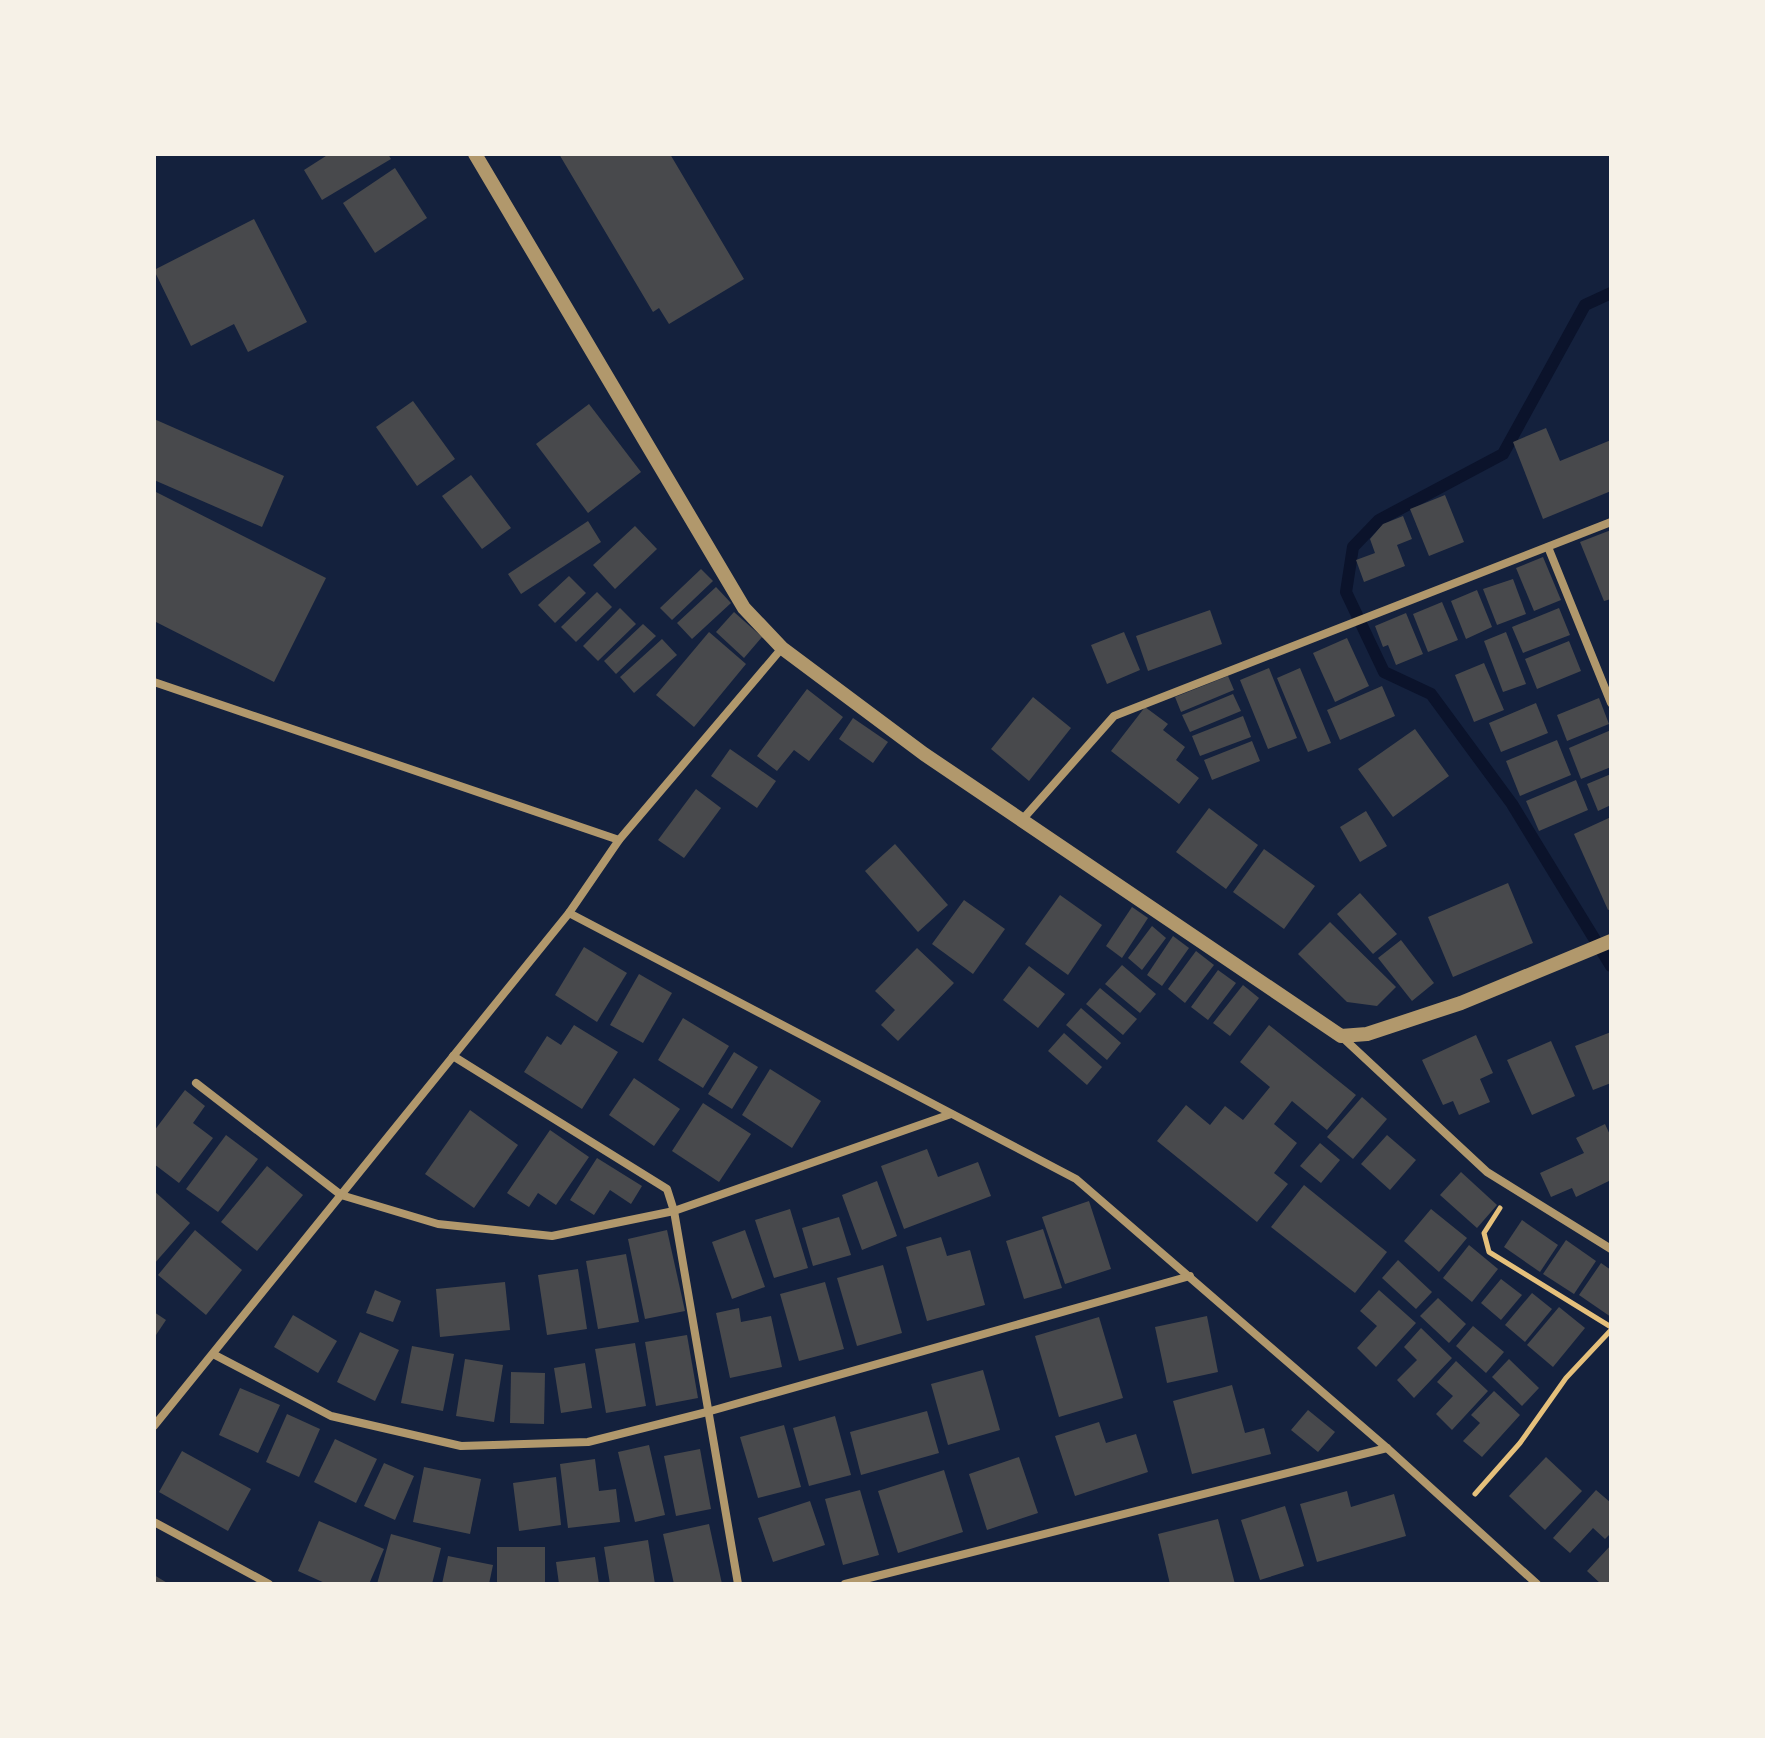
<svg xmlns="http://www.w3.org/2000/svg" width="1765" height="1738" font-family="'Crimson Pro',serif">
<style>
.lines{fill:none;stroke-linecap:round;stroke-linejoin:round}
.stream{stroke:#0b132b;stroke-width:12}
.building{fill:#48494c}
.path{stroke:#e5c07b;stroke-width:5}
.minor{stroke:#b1986c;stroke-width:8}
.tertiary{stroke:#b1986c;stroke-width:14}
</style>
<rect width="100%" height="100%" fill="#14213d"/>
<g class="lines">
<!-- stream -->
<polyline class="stream" points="1611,293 1585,305 1503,454 1379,520 1353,547 1346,592 1384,672 1431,694 1512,804 1611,966"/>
</g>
<!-- building -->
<g class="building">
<polygon points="329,154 388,154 391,159 322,200 304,170"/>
<polygon points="559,154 670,154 744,279 669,324 659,308 653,312"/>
<polygon points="395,168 427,218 375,253 343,203"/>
<polygon points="254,219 307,322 248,352 234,324 191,346 154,270"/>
<polygon points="413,401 455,459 417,486 376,427"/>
<polygon points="589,404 641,472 588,513 536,444"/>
<polygon points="154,419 284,476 262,527 154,480"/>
<polygon points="1546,428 1560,461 1611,440 1611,491 1543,519 1513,442"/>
<polygon points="471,475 511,528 482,549 442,496"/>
<polygon points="154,491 326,578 274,682 154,621"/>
<polygon points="1445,495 1464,542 1429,556 1410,509"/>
<polygon points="1403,516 1412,539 1397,545 1405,566 1364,582 1356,560 1375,553 1370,539 1383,524"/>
<polygon points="588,521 601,542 521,594 508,574"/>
<polygon points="635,526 657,549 615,589 593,565"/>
<polygon points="1611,530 1611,599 1604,601 1580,542"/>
<polygon points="1543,557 1561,600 1534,611 1516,568"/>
<polygon points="701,569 713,581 672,620 660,608"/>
<polygon points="569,576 586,593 555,623 538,605"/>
<polygon points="1513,579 1526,614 1497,625 1483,589"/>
<polygon points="716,587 731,603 692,639 677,623"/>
<polygon points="1477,590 1492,627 1466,639 1451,601"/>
<polygon points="597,592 612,607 576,642 561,627"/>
<polygon points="1442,602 1458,640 1428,652 1413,614"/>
<polygon points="620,608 636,624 598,661 583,646"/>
<polygon points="1559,608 1570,635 1523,653 1512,627"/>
<polygon points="1210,610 1222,644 1148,671 1136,636"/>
<polygon points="734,612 762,637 744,658 716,632"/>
<polygon points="1406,613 1423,654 1396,665 1388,645 1383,647 1375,626"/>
<polygon points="643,624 656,636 616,674 604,661"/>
<polygon points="709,632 746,664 694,727 656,695"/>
<polygon points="1124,632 1140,670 1107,684 1091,645"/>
<polygon points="1506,632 1526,684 1503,692 1484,641"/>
<polygon points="1347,638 1369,686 1335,702 1313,653"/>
<polygon points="662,639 677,655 634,693 620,677"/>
<polygon points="1569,641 1581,671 1537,689 1525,659"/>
<polygon points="1484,663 1504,710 1474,722 1455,675"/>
<polygon points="1269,668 1297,738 1268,749 1240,680"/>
<polygon points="1300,668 1331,743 1308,752 1277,678"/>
<polygon points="1228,676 1234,690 1181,712 1175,697"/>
<polygon points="1382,686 1395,716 1340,740 1327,710"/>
<polygon points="807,689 843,717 809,761 794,750 777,771 757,756"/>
<polygon points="1233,694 1241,711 1190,732 1182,715"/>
<polygon points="1033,697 1071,728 1029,781 991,749"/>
<polygon points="1599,698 1609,724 1567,741 1557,715"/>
<polygon points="1536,703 1548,733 1501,752 1489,723"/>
<polygon points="1145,707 1168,724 1163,730 1185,747 1176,760 1199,778 1179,804 1111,751"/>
<polygon points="1243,716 1251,737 1200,756 1192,736"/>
<polygon points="853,718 888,742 873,763 839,739"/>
<polygon points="1415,729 1449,776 1393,817 1358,769"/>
<polygon points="1611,730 1611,767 1581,779 1569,748"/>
<polygon points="1557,740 1571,775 1520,796 1506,761"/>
<polygon points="1252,741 1260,761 1212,780 1204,760"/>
<polygon points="730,749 776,781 757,808 711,776"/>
<polygon points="1611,774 1611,805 1598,811 1587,784"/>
<polygon points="1576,780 1588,810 1539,831 1526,801"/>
<polygon points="696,789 721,808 684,858 658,840"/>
<polygon points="1209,808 1258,845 1226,889 1176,852"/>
<polygon points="1366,811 1387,846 1360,862 1340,827"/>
<polygon points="1611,817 1611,909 1608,910 1574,834"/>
<polygon points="895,844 948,905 918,932 865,871"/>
<polygon points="1264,849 1315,886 1284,929 1233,892"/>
<polygon points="1508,883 1533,943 1453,977 1428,917"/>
<polygon points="1360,893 1397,934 1373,954 1337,914"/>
<polygon points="1060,895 1102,925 1068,975 1025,944"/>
<polygon points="964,900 1005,929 973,974 932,944"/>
<polygon points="1132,907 1148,918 1122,958 1106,946"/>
<polygon points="1330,922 1396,987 1377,1006 1347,1002 1298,954"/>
<polygon points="1152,926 1166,938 1142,970 1128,958"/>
<polygon points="1173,936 1189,948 1162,986 1147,975"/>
<polygon points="1401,940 1434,983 1412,1001 1378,958"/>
<polygon points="584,947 627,973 597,1022 555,995"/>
<polygon points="917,948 954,983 898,1041 881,1025 895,1010 875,991"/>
<polygon points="1196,951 1214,965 1185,1003 1168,989"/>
<polygon points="1122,965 1156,994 1140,1013 1105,984"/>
<polygon points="1029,966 1065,994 1038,1028 1003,1000"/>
<polygon points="1218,970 1236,983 1208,1020 1191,1007"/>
<polygon points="639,974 672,993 643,1043 610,1025"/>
<polygon points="1243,985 1259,998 1230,1036 1213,1023"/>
<polygon points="1100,988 1137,1019 1123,1035 1086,1004"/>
<polygon points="1081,1008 1121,1043 1107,1060 1066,1025"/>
<polygon points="683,1018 729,1046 703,1088 658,1060"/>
<polygon points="574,1025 618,1052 582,1109 524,1072 547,1036 561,1045"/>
<polygon points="1269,1025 1356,1095 1327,1130 1292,1101 1274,1124 1297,1143 1274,1173 1288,1184 1257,1222 1157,1141 1186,1105 1210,1125 1225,1106 1243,1120 1270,1087 1240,1062"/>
<polygon points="1611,1032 1611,1083 1593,1090 1575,1046"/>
<polygon points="1064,1033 1102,1067 1087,1085 1048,1051"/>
<polygon points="1476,1035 1493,1073 1480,1079 1490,1102 1459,1115 1453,1101 1443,1105 1422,1060"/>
<polygon points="1551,1041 1575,1096 1532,1115 1507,1060"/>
<polygon points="734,1052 758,1067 732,1109 708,1094"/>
<polygon points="770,1069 821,1101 792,1148 742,1115"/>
<polygon points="634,1078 680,1109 654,1146 609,1115"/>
<polygon points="185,1090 205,1106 193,1123 213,1138 179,1183 154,1164 154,1131"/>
<polygon points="1362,1097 1387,1119 1353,1159 1327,1137"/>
<polygon points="703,1103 751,1134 719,1182 672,1151"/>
<polygon points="470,1110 518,1145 474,1208 425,1174"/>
<polygon points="1605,1124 1611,1137 1611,1180 1576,1197 1572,1188 1551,1197 1540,1173 1584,1153 1576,1138"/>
<polygon points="550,1130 589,1157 556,1205 538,1193 529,1207 507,1193"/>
<polygon points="226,1135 258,1159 218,1212 186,1189"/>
<polygon points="1387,1135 1416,1160 1390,1190 1361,1164"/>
<polygon points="1320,1143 1340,1160 1321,1183 1300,1166"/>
<polygon points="927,1149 938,1177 978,1162 991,1196 904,1229 881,1166"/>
<polygon points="597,1158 642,1186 631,1204 610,1190 594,1215 570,1200"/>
<polygon points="267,1166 303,1195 257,1251 221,1222"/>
<polygon points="1461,1172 1497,1205 1477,1228 1440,1195"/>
<polygon points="877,1181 897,1236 862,1250 842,1195"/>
<polygon points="1304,1185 1387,1252 1355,1293 1271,1227"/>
<polygon points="154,1191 190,1223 154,1264"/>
<polygon points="1089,1201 1111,1269 1065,1284 1042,1217"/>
<polygon points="790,1209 808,1268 774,1278 755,1220"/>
<polygon points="1431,1209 1467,1238 1439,1272 1404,1241"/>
<polygon points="839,1217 851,1255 813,1266 802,1228"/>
<polygon points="1522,1220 1558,1245 1540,1272 1504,1247"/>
<polygon points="1043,1229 1062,1288 1024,1299 1006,1241"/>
<polygon points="195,1230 242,1270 206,1315 158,1275"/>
<polygon points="667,1230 685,1311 645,1319 628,1239"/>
<polygon points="745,1230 765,1287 732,1299 712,1242"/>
<polygon points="941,1237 947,1256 970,1250 985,1305 927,1321 906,1247"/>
<polygon points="1566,1240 1596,1261 1574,1294 1543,1274"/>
<polygon points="1469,1245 1498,1269 1472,1302 1443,1278"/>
<polygon points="626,1254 639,1322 598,1329 586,1261"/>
<polygon points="1398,1260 1432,1292 1416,1309 1382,1278"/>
<polygon points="1601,1263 1611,1270 1611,1317 1579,1295"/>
<polygon points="883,1265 902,1333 857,1346 837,1278"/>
<polygon points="578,1269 587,1329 547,1335 538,1275"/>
<polygon points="1501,1279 1522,1295 1501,1320 1481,1303"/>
<polygon points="505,1282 510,1330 440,1337 436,1289"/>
<polygon points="825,1282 844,1349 799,1361 780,1294"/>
<polygon points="375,1290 401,1301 393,1322 366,1313"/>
<polygon points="1379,1290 1416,1323 1376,1367 1357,1348 1377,1326 1360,1311"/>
<polygon points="1532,1293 1552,1309 1525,1342 1505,1325"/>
<polygon points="1438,1298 1466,1324 1449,1343 1420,1316"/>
<polygon points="1559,1307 1585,1328 1553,1367 1527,1345"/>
<polygon points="739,1308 741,1322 771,1316 782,1367 730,1378 716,1313"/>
<polygon points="154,1312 166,1320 154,1338"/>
<polygon points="293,1315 337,1341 318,1373 274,1347"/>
<polygon points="1207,1316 1218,1372 1167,1383 1155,1327"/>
<polygon points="1099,1317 1123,1398 1059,1417 1035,1336"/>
<polygon points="1473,1326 1504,1352 1486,1373 1456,1346"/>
<polygon points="1421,1328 1452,1358 1414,1398 1397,1380 1417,1360 1404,1347"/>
<polygon points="360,1332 399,1350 375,1401 337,1382"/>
<polygon points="687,1335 698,1398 656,1406 645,1342"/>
<polygon points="635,1343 646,1406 606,1413 595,1349"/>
<polygon points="412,1346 454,1354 443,1411 401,1403"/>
<polygon points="465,1359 503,1365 494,1422 456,1416"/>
<polygon points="1509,1359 1539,1388 1522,1406 1492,1377"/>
<polygon points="1456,1361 1488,1391 1452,1430 1436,1414 1453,1396 1437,1382"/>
<polygon points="585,1363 592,1408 561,1413 554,1368"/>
<polygon points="983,1370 1000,1430 948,1445 931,1384"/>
<polygon points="511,1372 545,1373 544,1424 510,1423"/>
<polygon points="1232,1385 1245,1433 1264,1428 1271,1454 1192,1474 1173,1401"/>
<polygon points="240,1388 280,1405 258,1453 219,1435"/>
<polygon points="1494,1391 1520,1415 1482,1457 1463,1441 1480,1423 1471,1415"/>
<polygon points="1308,1410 1335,1432 1318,1452 1291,1430"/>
<polygon points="927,1411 939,1453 861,1475 850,1432"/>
<polygon points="287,1414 320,1429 299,1477 266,1462"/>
<polygon points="835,1416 851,1475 809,1486 793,1428"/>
<polygon points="1099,1422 1106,1443 1136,1434 1148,1472 1075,1496 1055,1436"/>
<polygon points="784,1425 801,1487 758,1498 740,1437"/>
<polygon points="335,1439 377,1459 356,1503 314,1482"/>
<polygon points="649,1445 665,1515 635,1522 618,1452"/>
<polygon points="700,1449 711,1509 676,1516 664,1456"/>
<polygon points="182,1451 251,1489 228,1531 159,1492"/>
<polygon points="1019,1457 1038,1513 987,1530 969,1474"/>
<polygon points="1546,1457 1582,1491 1545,1530 1509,1496"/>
<polygon points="595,1459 599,1491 616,1489 620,1522 568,1528 560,1464"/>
<polygon points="384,1463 414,1476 395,1520 364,1506"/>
<polygon points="424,1467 481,1479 470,1534 413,1522"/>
<polygon points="944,1470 963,1532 898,1553 878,1491"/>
<polygon points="556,1477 561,1525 519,1531 513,1483"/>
<polygon points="860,1490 879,1555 843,1565 825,1499"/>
<polygon points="1596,1490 1611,1503 1611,1533 1605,1539 1593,1528 1570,1553 1553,1538"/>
<polygon points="1347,1491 1351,1507 1394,1494 1406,1536 1317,1562 1300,1504"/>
<polygon points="810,1501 825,1545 773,1562 758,1518"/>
<polygon points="1285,1506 1304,1566 1260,1580 1241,1520"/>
<polygon points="1218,1519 1235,1584 1170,1584 1158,1534"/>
<polygon points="319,1521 384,1549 369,1584 327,1584 298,1571"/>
<polygon points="709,1524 722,1584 674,1584 663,1534"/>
<polygon points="391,1534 441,1548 432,1584 377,1584"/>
<polygon points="648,1540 655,1584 610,1584 604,1547"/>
<polygon points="1611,1545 1611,1584 1601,1584 1587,1571"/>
<rect x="497" y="1547" width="48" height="37"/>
<polygon points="448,1556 493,1565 489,1584 442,1584"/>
<polygon points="595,1557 599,1584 559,1584 556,1562"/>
<polygon points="154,1575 169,1584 154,1584"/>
</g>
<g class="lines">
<!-- path -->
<g class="path">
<polyline points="1500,1208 1484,1233 1489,1252 1611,1327"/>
<polyline points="1475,1494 1520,1443 1566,1378 1611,1330"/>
</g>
<!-- minor -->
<g class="minor">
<polyline points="1548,547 1611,703"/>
<polyline points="154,682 619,840"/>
<polyline points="1022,820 1114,716 1611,522"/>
<polyline points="569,913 1076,1179 1387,1448 1537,1584"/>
<polyline points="1341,1036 1487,1172 1611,1249"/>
<polyline points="453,1056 667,1189 674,1211 738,1584"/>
<polyline points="196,1083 341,1195 438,1224 552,1236 674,1211 951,1114"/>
<polyline points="213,1354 331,1416 461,1446 588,1442 707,1412 1190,1276"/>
<polyline points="154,1426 569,913 619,840 782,648"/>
<polyline points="154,1522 269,1584"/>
<polyline points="845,1584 1387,1448"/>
</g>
<!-- tertiary -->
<polyline class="tertiary" points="475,154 744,608 782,648 924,754 1341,1036 1367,1034 1461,1003 1611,941"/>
</g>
<!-- border -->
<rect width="1765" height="1738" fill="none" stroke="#f6f1e7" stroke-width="312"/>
</svg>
